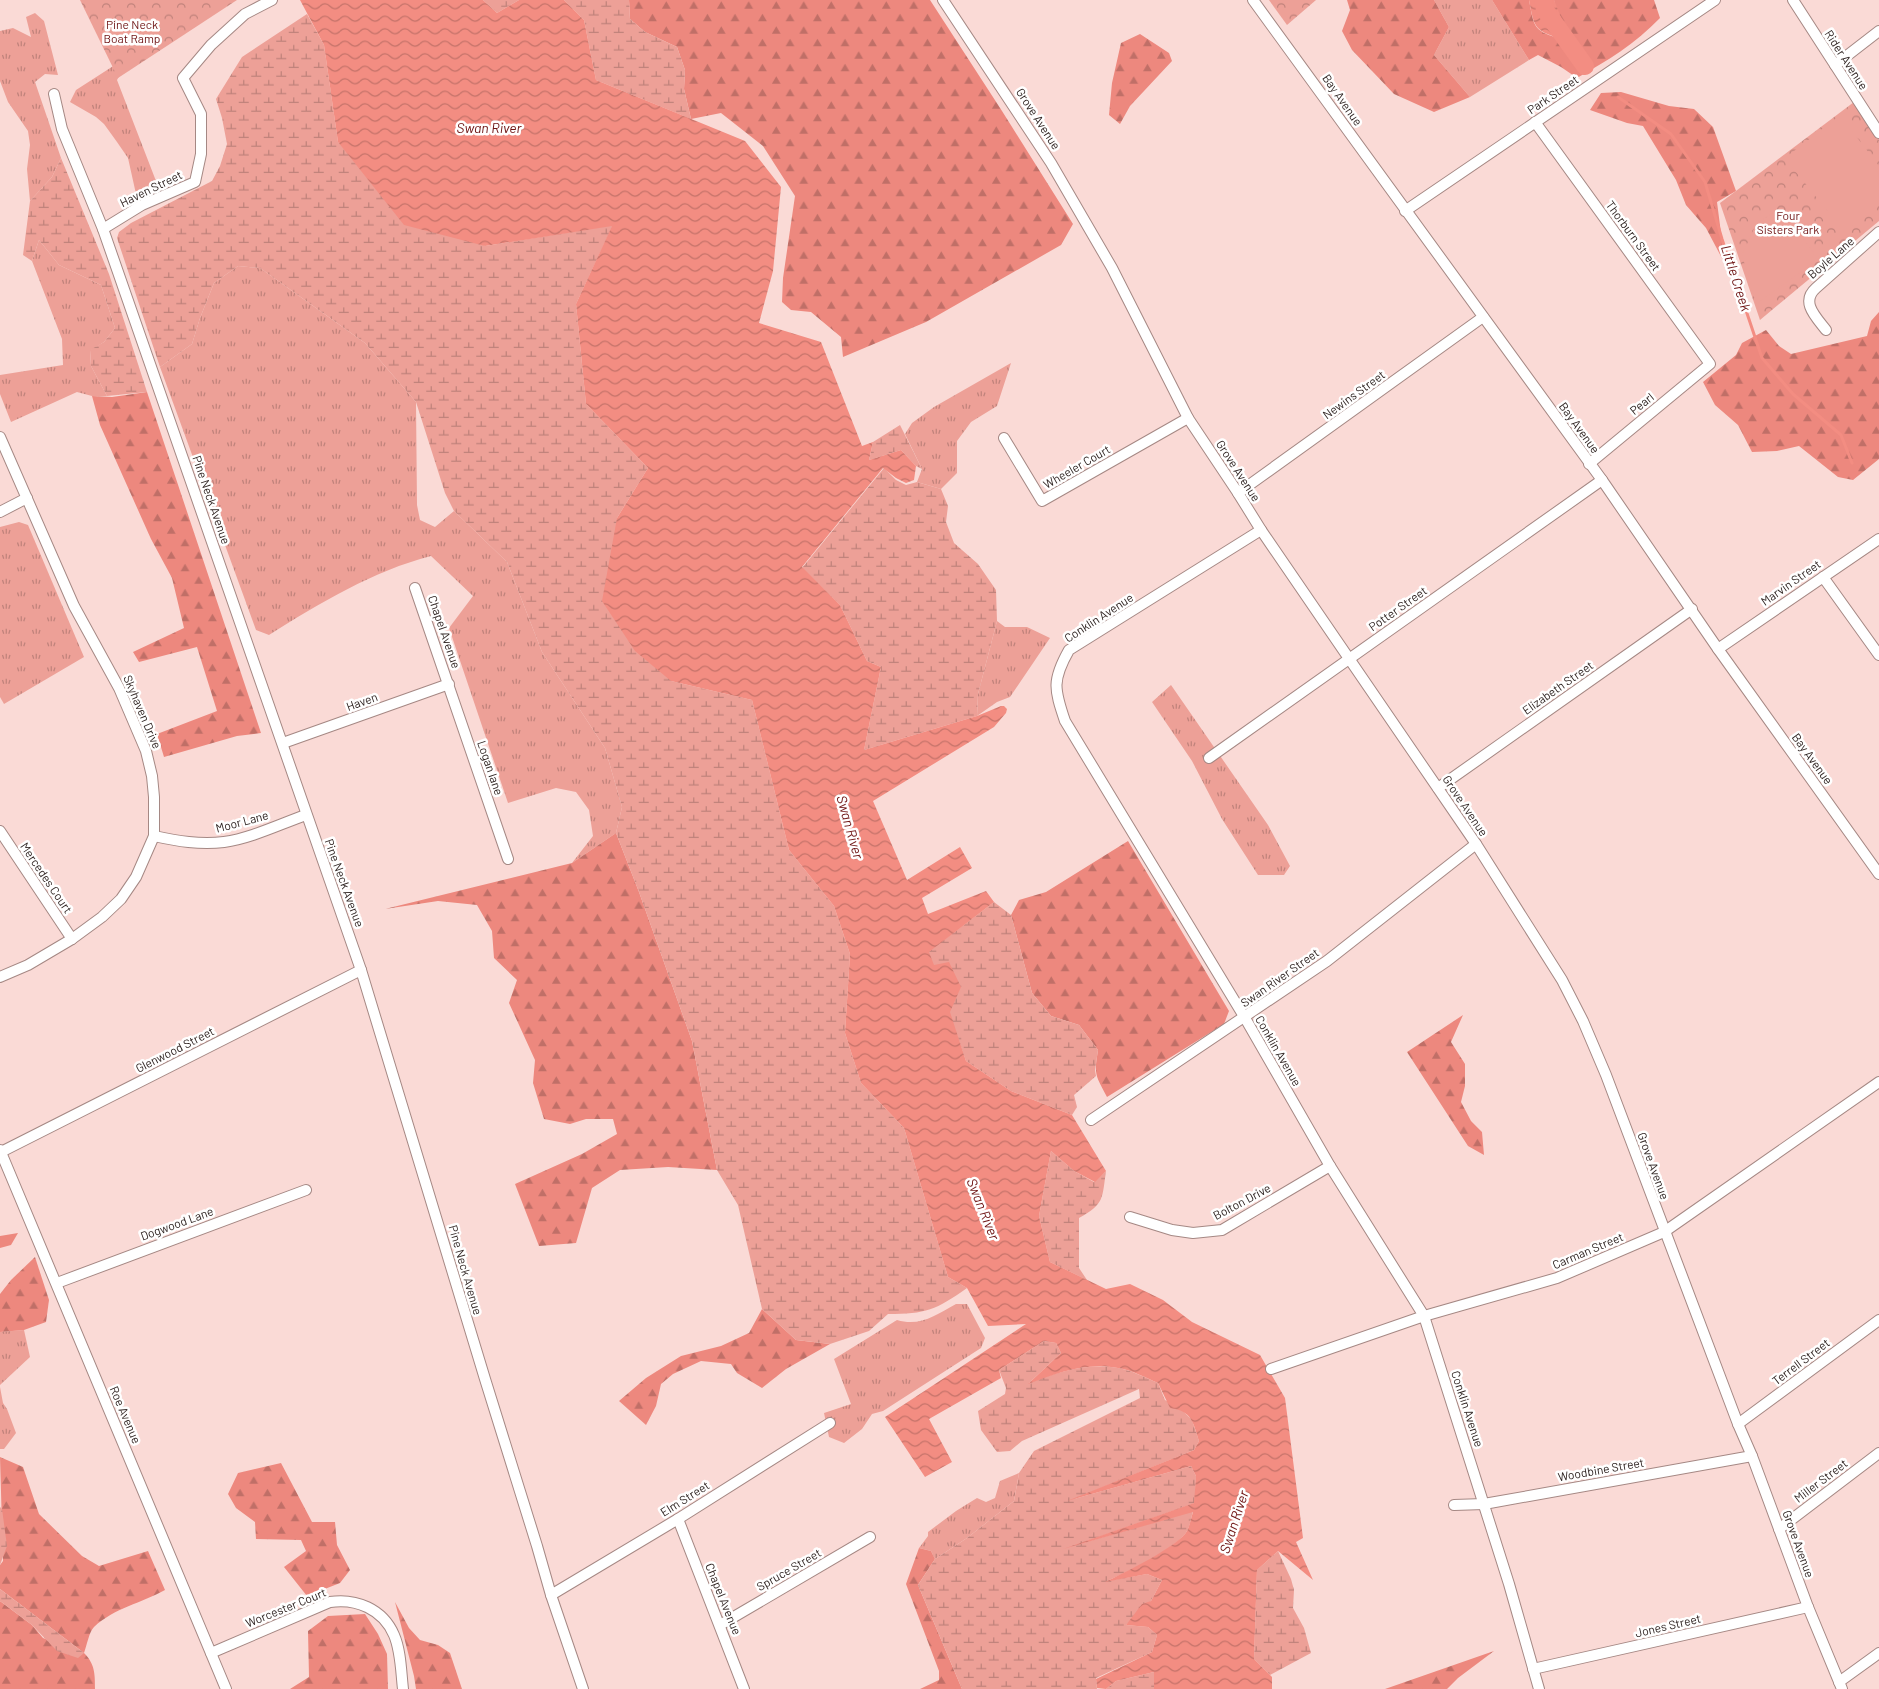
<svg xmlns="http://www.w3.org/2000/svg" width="1879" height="1689" font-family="Barlow,sans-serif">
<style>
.grass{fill:url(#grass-tufts)}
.forest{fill:url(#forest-firs)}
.wetland{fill:url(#wetland-marsh)}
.park{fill:url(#park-crowns)}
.pitch{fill:#eda097}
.water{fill:url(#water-waves)}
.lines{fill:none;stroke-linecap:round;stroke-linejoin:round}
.stream{stroke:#f38d82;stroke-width:3}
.river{stroke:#f38d82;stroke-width:18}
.minor-casing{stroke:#a58884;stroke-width:12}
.minor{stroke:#fff;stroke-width:10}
.labels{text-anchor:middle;stroke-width:5;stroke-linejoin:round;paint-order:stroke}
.park-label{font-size:12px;fill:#6e1313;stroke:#fff}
.street-label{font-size:12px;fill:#2f2422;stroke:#fff}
.water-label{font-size:14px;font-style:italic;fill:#6f1514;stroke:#fff}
</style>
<defs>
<pattern id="grass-tufts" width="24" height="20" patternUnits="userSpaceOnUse" patternTransform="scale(1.25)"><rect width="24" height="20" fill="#eda097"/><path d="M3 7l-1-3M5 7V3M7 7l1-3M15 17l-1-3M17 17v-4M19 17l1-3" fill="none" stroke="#c0827b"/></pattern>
<pattern id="forest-firs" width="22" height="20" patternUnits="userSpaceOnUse" patternTransform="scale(1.25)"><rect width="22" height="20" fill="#ed887e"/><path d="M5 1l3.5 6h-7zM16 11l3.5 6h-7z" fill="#c06f67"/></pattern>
<pattern id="wetland-marsh" width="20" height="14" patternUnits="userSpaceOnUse" patternTransform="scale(1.25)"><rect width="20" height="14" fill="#eda097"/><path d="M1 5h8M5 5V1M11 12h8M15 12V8" fill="none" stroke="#c0827b"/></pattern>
<pattern id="park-crowns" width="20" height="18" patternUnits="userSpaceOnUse" patternTransform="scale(1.25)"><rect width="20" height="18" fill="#eda097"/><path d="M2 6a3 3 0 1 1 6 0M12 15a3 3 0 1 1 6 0" fill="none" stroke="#c0827b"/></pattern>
<pattern id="water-waves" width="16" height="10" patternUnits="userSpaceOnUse" patternTransform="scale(1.25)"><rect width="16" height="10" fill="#f38d82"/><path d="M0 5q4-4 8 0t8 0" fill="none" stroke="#c5736a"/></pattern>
</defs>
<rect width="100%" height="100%" fill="#fadad6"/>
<!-- grass -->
<g class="grass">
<polygon points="1434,0 1492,0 1529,60 1470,97 1434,55 1449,27"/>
<polygon points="35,13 44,21 58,75 45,74 35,82 61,158 52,177 30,201 27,169 30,145 28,131 8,102 0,81 0,31 13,28 31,37 26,17"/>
<polygon points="163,34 124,68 117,80 156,181 154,186 136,194 128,158 117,142 104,124 96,117 70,102 76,90"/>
<polygon points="39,240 59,265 101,285 115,328 104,342 90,351 91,366 107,396 92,396 77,392 11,422 0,394 0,375 63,365 62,339 32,261"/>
<path d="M 238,266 L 260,268 L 365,343 L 416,402 L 417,505 L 420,520 L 435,527 L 454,511 L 507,562 L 542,652 L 605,748 L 622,807 L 616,833 L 572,863 L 593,836 L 589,810 L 576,792 L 556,788 L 508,803 L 449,628 L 473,596 L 431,556 C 373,571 320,603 269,635 L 256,630 L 160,367 L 192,344 L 200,318 L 214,283 Z"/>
<polygon points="1011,363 997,406 971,422 957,441 957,473 941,489 917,482 922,469 905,434 912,423 934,407"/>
<polygon points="19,522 28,525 84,657 4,704 0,697 0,527"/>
<polygon points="997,621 1005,627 1027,627 1050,638 1010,697 997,702 977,716 978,694"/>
<polygon points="1171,685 1268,825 1290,866 1284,875 1258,875 1222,819 1192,761 1152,702"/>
<path d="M 956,1304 L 967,1304 L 985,1338 L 981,1348 L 883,1411 L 872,1414 L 862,1429 L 844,1443 L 829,1437 L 824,1413 L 851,1404 L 834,1359 L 897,1320 C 920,1327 936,1315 956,1304 Z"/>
<polygon points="24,1330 30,1357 0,1385 0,1332"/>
<polygon points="0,1387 3,1403 7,1409 16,1433 4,1449 0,1449"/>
<polygon points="1019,1473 1014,1501 967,1538 935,1559 931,1551 919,1548 928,1536 928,1532 956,1511 977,1498 986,1502 995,1498 1000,1481"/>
</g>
<!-- forest -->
<g class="forest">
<polygon points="629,0 930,0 1002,111 1073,224 1061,245 926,322 843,357 841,337 811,312 791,310 782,302 783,278 795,196 763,146 721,113 691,119 684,89 685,70 677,47 645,32 630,19"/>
<polygon points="1347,0 1434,0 1449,27 1434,55 1470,97 1434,112 1394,94 1352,50 1342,31 1350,10"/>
<path d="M 1492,0 L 1529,0 C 1534,25 1532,31 1559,38 L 1554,0 L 1654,0 L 1660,18 C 1635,44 1607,61 1577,78 L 1561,67 L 1538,55 L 1529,60 Z"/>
<polygon points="1140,34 1169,53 1172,61 1130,106 1120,124 1109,115 1112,83 1121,43"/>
<polygon points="1621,92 1669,106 1694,109 1713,127 1736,191 1717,202 1725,264 1706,228 1686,205 1676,180 1643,126 1627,123 1590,110 1601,93"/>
<polygon points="1879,312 1879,459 1853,480 1838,477 1799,446 1777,451 1752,452 1738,425 1715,405 1703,382 1736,355 1742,343 1766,330 1779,346 1791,354 1867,336 1871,321"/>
<polygon points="147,392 261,733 237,736 164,757 157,734 217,711 197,647 139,662 133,652 184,628 172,578 151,539 100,425 92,396 112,397"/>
<polygon points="616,833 639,892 692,1041 717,1170 668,1167 620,1170 592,1188 576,1243 539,1246 515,1184 582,1154 617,1134 613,1119 586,1119 570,1124 544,1119 533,1083 535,1060 509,1003 517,980 494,958 492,931 477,905 438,901 385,909 572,863"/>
<path d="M 1128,841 L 1229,1011 L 1224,1024 L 1107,1097 C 1095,1074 1094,1075 1098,1050 L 1079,1025 L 1051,1016 L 1032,993 L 1011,915 L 1019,900 L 1046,892 Z"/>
<polygon points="1463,1015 1451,1042 1465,1064 1465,1086 1461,1102 1471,1121 1482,1132 1484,1155 1468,1146 1407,1052"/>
<polygon points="18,1233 11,1245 0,1248 0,1236"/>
<polygon points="35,1257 49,1300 46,1322 24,1330 0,1332 0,1294 11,1280"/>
<polygon points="762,1309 796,1340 830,1344 786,1369 762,1388 737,1373 731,1364 701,1361 673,1374 661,1384 656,1406 646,1425 619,1401 646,1378 681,1356 721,1346 749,1333"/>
<path d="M 0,1457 L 23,1467 L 39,1514 L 82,1556 L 99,1566 L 148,1551 L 165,1590 C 142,1603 114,1608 94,1627 C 89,1632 87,1645 84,1653 C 95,1664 95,1674 95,1689 L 0,1689 L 0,1601 L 32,1625 L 43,1638 L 84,1653 L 0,1589 L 0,1565 L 3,1561 Z"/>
<polygon points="281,1463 312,1522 335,1522 337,1545 350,1570 340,1583 307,1596 284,1567 306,1551 301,1540 256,1539 255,1522 236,1508 228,1494 238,1473"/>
<polygon points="919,1548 931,1551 935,1559 918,1585 962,1689 920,1689 939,1680 939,1671 906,1584"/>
<polygon points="395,1602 409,1628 420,1640 438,1645 450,1653 462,1689 416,1689 414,1676"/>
<polygon points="365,1614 378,1634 387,1654 388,1689 290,1689 309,1677 308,1631 328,1616"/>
<polygon points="1494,1651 1458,1678 1447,1689 1385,1689"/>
</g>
<!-- wetland -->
<g class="wetland">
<polygon points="483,0 519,0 497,13"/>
<polygon points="564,0 629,0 630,19 645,32 677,47 685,70 684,89 691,119 596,80 584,20"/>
<path d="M 307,14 L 324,45 L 338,142 L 485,246 L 613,225 L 576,304 L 586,404 L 648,468 L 617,518 L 671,681 L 752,700 L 789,850 L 834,906 L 850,954 L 845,1033 L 861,1083 L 904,1128 L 948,1277 L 967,1288 C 936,1310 926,1314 888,1314 L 869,1331 L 830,1344 L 796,1340 L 762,1309 L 738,1205 L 717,1170 L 692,1041 L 639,892 L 616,833 L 622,807 L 605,748 L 542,652 L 507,562 L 454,511 L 445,493 L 416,402 L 365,343 L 260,268 L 238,266 L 214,283 L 200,318 L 192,344 L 160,367 L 117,238 L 119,232 L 131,223 L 212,181 L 220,166 L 227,144 L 222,118 L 216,99 L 242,57 Z"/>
<polygon points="61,158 109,274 147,392 107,396 91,366 90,350 104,342 115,328 101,285 59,265 39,240 32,261 23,255 30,201 52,177"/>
<polygon points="900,425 922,469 916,466 901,450 869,460 873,442"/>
<polygon points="884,468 896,480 906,485 917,482 941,489 948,506 946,522 954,543 978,564 996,590 997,621 978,694 977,716 864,750 881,667 867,661 840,605 802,568"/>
<polygon points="994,902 1011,915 1032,993 1051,1016 1079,1025 1098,1050 1095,1070 1096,1076 1074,1095 1077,1107 1072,1115 1011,1091 966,1061 928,952"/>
<path d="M 1051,1151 L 1074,1171 L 1094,1182 L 1106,1171 C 1102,1198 1105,1204 1079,1218 L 1079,1268 L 1087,1280 L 1050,1262 L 1039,1216 Z"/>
<path d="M 1044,1341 L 1056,1343 L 1061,1353 L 1029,1383 C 1058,1372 1086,1363 1118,1368 C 1131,1370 1146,1378 1158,1383 L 1165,1400 L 1181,1409 L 1192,1420 L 1199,1441 L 1194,1450 L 1074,1499 L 1191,1466 L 1196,1476 L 1195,1503 L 1076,1545 L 1193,1511 C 1191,1518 1190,1528 1185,1534 C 1169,1552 1130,1571 1107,1581 L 1147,1574 L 1162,1580 L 1151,1601 L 1126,1625 L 1148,1627 L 1157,1635 L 1152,1652 L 1096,1678 L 1097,1689 L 962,1689 L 918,1585 L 935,1559 L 967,1538 L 1014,1501 L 1019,1473 L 1034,1451 L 1140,1398 L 1139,1389 L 1022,1441 L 1010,1451 L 997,1452 L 981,1430 L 978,1411 L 1005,1394 L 1006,1388 L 999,1370 Z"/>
<polygon points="0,1507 2,1509 7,1546 0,1565"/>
<polygon points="1278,1551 1291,1579 1294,1590 1293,1608 1304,1628 1311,1653 1270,1675 1254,1659 1257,1570"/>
<polygon points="0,1589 84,1653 78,1658 57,1651 32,1625 0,1601"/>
<polygon points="1154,1672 1154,1689 1106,1689 1116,1681"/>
</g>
<!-- park -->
<g class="park">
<polygon points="80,0 237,0 118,78"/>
<polygon points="1269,0 1316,0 1287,25"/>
<polygon points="1854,102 1879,140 1879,221 1760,320 1720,203"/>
</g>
<!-- pitch -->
<g class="pitch">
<polygon points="1840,115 1879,166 1879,205 1844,232 1785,158"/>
<polygon points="1780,208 1814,253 1809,266 1756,304 1742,255 1756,224"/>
</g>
<!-- water -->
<g class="water">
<path d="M 300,0 L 483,0 L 497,13 L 519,0 L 564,0 L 584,20 L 596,80 L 745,141 L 781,187 L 773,271 L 759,323 L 821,342 L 862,446 L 873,442 L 869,460 L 901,450 L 916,466 L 914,480 L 906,483 L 896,478 L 883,468 L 802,567 L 840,605 L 867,661 L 881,667 L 864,750 L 977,716 L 1001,706 L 1004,706 L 1007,709 L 1006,713 L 994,727 L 873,801 L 907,880 L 960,847 L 972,868 L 922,898 L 928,914 L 986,891 L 994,902 L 929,952 L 934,965 L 949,962 L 961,987 L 950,1012 L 966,1061 L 1011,1091 L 1072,1115 L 1106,1171 L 1095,1182 L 1074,1171 L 1051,1151 L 1039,1216 L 1050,1262 L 1106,1289 L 1130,1284 L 1163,1300 L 1192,1322 L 1260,1355 L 1285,1398 L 1303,1538 L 1296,1542 L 1313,1580 L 1278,1551 L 1257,1570 L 1254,1659 L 1272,1677 L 1272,1689 L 1154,1689 L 1154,1672 L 1116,1681 L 1106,1689 L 1097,1688 L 1096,1679 L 1152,1652 L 1157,1635 L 1148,1627 L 1126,1625 L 1142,1604 L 1151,1601 L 1162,1580 L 1147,1574 L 1105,1582 C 1122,1574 1179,1546 1187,1531 C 1190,1525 1191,1518 1193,1512 L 1063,1549 L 1194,1503 L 1196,1476 L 1191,1466 L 1067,1501 L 1194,1450 L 1199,1441 C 1193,1422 1192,1411 1170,1408 L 1158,1383 C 1146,1378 1132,1370 1118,1368 C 1086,1362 1057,1373 1028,1384 L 1061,1353 L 1056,1343 L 1044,1341 L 999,1370 L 1001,1378 L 929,1419 L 952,1462 L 925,1477 L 885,1417 L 1026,1324 L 988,1326 L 967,1288 L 948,1277 L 904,1128 L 861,1083 L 845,1033 L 850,954 L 834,906 L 789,850 L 752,700 L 671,681 L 635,651 L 602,601 L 617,518 L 648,468 L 586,404 L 576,304 L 612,226 L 485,246 L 404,225 L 338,142 L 324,45 Z"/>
<path d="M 1529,0 L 1554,0 L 1567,33 L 1560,38 C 1533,31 1534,25 1529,0 Z"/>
</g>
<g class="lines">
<!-- stream -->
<polyline class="stream" points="1618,97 1671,134 1705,182 1722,239 1762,358 1793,394 1841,435 1852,463"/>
<!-- river -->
<polyline class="river" points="1543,0 1545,10 1585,66"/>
<!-- minor casing -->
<g class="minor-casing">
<g id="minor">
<polyline points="943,0 1051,163 1112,268 1188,418 1238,493 1261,530 1476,844 1562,980 1583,1021 1606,1075 1738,1424 1752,1456 1808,1607 1842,1689"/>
<polyline points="1253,0 1602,480 1718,649 1879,874"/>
<polyline points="1793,0 1879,133"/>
<polyline points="1835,65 1879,31"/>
<polyline points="54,94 62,129 103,229 361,970 485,1379 537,1546 551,1595 583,1689"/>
<polyline points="1535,122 1710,364 1589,464"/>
<polyline points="1405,211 1715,0"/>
<polyline points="103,229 142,205 195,182 201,154 201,114 183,78 211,45 245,14 272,0"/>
<path d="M 1826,330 C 1816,317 1800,302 1816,288 L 1879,232"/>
<polyline points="0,437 74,606 119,688 146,751 152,776 154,797 154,836 136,877 121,899 102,917 72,939 28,965 0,977"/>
<polyline points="1004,438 1042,501 1188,418"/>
<polyline points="1238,493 1483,317"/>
<polyline points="0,512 27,498"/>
<path d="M 1261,530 L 1069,650 C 1052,680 1054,689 1065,721 L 1245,1018 L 1330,1166 L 1424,1316 L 1509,1584 L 1539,1689"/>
<polyline points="1823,577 1879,655"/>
<polyline points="415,588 508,859"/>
<polyline points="1718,649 1879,539"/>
<polyline points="283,743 449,684"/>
<polyline points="1209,758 1602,480"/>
<polyline points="1438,788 1692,609"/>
<polyline points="0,831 72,939"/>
<path d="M 154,836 C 177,841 200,845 224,842 C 252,838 280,824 306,815"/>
<polyline points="1091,1120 1327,961 1476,844"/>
<polyline points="0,1150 226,1689"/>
<polyline points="1,1152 361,970"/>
<polyline points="1130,1217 1172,1230 1193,1233 1222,1230 1330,1166"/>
<polyline points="57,1283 306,1190"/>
<polyline points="1271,1369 1424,1316 1557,1278 1664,1232 1879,1082"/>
<polyline points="1738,1424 1879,1320"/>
<polyline points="1454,1505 1484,1504 1752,1456"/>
<polyline points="678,1519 744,1689"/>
<polyline points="1779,1529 1879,1453"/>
<polyline points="551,1595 678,1519 830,1423"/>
<polyline points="720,1625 870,1537"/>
<path d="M 211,1653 L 330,1602 C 356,1598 383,1609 394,1635 C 401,1651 401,1672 403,1689"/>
<polyline points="1533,1669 1808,1607"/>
<polyline points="1839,1682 1879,1653"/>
</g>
</g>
<!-- minor -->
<use href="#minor" class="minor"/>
</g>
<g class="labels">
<!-- park labels -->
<g class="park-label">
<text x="132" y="29">Pine Neck<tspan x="132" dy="14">Boat Ramp</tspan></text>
<text x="1788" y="220">Four<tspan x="1788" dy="14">Sisters Park</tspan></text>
</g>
<!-- street labels -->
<g class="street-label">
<text transform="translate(1846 60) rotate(57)" y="4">Rider Avenue</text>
<text transform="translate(1553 95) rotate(-34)" y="4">Park Street</text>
<text transform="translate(1342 100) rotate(55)" y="4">Bay Avenue</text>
<text transform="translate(1038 119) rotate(57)" y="4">Grove Avenue</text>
<text transform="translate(151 189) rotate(-26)" y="4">Haven Street</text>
<text transform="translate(1633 236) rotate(54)" y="4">Thorburn Street</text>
<text transform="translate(1831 258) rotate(-41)" y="4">Boyle Lane</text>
<text transform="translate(1354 395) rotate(-36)" y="4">Newins Street</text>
<text transform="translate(1642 404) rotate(-39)" y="4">Pearl</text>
<text transform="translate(1579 428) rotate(54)" y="4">Bay Avenue</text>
<text transform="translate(1077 467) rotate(-30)" y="4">Wheeler Court</text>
<text transform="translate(1238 471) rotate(57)" y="4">Grove Avenue</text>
<text transform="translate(211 500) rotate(71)" y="4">Pine Neck Avenue</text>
<text transform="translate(1791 583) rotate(-35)" y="4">Marvin Street</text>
<text transform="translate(1398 609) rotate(-35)" y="4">Potter Street</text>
<text transform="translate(1099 618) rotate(-33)" y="4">Conklin Avenue</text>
<text transform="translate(444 632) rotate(71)" y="4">Chapel Avenue</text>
<text transform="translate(1558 688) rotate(-35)" y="4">Elizabeth Street</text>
<text transform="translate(362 702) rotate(-20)" y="4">Haven</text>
<text transform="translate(142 712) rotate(67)" y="4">Skyhaven Drive</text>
<text transform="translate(1812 759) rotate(54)" y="4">Bay Avenue</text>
<text transform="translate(490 768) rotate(71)" y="4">Logan lane</text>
<text transform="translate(1465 806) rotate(56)" y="4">Grove Avenue</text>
<text transform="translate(242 822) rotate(-15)" y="4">Moor Lane</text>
<text transform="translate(46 878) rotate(56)" y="4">Mercedes Court</text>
<text transform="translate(344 883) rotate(70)" y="4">Pine Neck Avenue</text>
<text transform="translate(1280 978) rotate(-35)" y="4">Swan River Street</text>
<text transform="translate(175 1050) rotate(-27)" y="4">Glenwood Street</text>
<text transform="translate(1278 1051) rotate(60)" y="4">Conklin Avenue</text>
<text transform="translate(1653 1166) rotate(70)" y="4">Grove Avenue</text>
<text transform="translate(1242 1202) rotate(-28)" y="4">Bolton Drive</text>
<text transform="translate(177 1224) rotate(-20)" y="4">Dogwood Lane</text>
<text transform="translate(1588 1251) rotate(-23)" y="4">Carman Street</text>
<text transform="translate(465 1270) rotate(74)" y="4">Pine Neck Avenue</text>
<text transform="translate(1801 1362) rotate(-37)" y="4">Terrell Street</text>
<text transform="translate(1467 1409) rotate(72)" y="4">Conklin Avenue</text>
<text transform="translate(125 1415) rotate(67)" y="4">Roe Avenue</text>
<text transform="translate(1601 1470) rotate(-10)" y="4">Woodbine Street</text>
<text transform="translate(1821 1481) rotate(-37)" y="4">Miller Street</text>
<text transform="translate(685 1499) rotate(-32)" y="4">Elm Street</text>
<text transform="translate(1798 1544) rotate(70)" y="4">Grove Avenue</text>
<text transform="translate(789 1570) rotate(-30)" y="4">Spruce Street</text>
<text transform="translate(723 1599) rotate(68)" y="4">Chapel Avenue</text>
<text transform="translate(286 1608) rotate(-22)" y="4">Worcester Court</text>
<text transform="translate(1668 1626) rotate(-13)" y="4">Jones Street</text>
</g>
<!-- water labels -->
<g class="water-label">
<text x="489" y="133">Swan River</text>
<text transform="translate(1736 278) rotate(72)" y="5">Little Creek</text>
<text transform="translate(850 827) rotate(74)" y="5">Swan River</text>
<text transform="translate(983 1209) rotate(68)" y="5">Swan River</text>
<text transform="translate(1234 1522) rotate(-72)" y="5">Swan River</text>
</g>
</g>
</svg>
